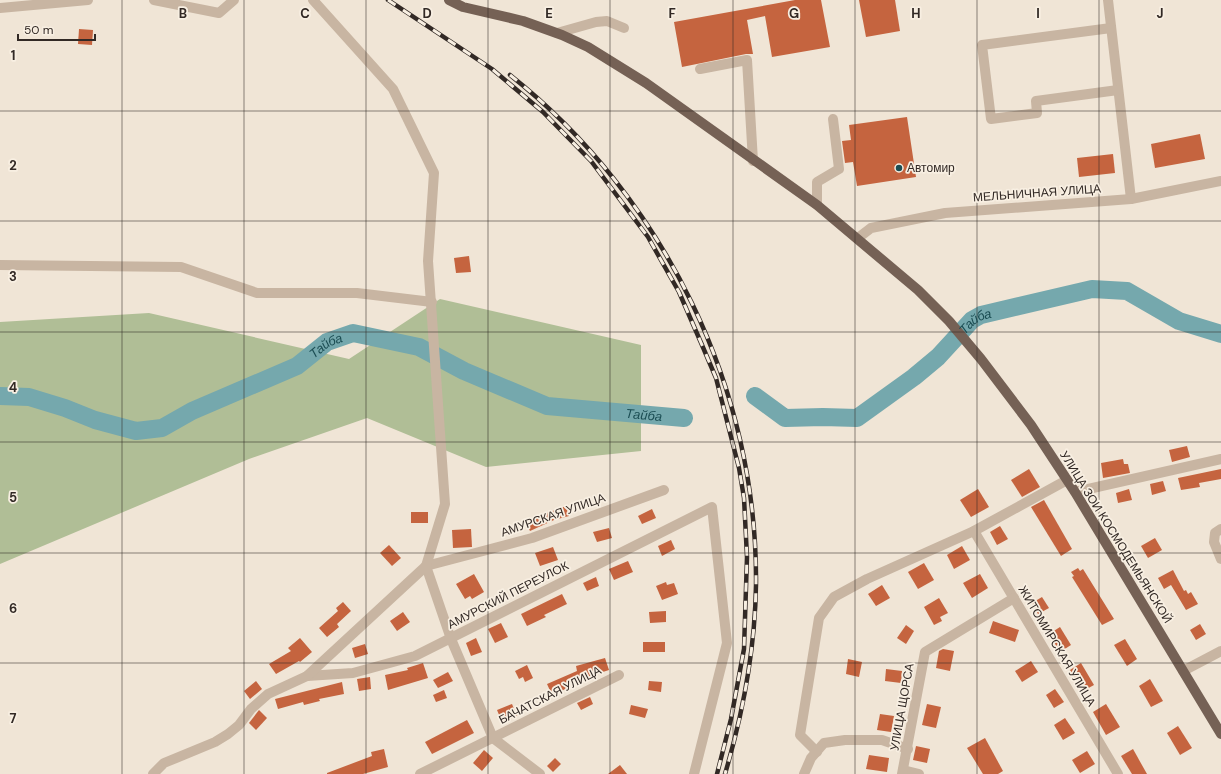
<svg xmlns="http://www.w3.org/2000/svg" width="1221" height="774" font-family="'DM Sans',sans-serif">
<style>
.green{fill:#b0be96}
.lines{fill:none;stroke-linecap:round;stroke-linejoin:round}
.river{stroke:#75a8ad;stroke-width:18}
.building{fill:#c5643f}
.minor{stroke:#c8b5a2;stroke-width:10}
.primary{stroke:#756155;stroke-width:10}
.rail-casing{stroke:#322925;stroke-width:4.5}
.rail{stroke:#f8efe2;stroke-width:3;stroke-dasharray:9;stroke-linecap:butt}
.grid{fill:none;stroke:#322925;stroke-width:1;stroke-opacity:0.55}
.poi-dot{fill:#1b4d53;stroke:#f8efe2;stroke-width:1.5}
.labels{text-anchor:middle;stroke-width:3.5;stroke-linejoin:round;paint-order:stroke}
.poi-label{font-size:12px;fill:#322925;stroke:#f8efe2;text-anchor:start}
.street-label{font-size:12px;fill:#322925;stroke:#f8efe2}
.water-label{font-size:13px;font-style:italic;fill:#1b4d53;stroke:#f8efe2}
.grid-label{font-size:13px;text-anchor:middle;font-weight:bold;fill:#322925;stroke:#f8efe2;stroke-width:3.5;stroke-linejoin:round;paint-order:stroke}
</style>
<rect width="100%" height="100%" fill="#f0e5d6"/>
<!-- green -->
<polygon class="green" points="440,299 641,345 641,451 486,467 367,418 249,459 0,564 0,322 149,313 349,359"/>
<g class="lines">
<!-- river -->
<g class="river">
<path id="s1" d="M 0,396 L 29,397 L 65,408 L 95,420 L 136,431 L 162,428 L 192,411 L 297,366 L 327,342 L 353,333 L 419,347 L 464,371 L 547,406 L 684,418"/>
<path id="s2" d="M 755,396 L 785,418 L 823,417 L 857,418 L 914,377 L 938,357 L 972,320 L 981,315 L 1092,289 L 1127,291 L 1179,321 L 1221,334"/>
</g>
</g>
<!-- building -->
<g class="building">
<polygon points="795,0 821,0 830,47 772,57 765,16 747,20 753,54 746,54 682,67 674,22"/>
<polygon points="859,0 895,0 900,31 866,37"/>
<polygon points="79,29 93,30 92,45 78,44"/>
<polygon points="907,117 916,177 857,186 853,162 845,163 842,141 851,140 849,125"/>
<polygon points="1200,134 1205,159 1155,168 1151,144"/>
<polygon points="1113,154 1115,173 1079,177 1077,158"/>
<polygon points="469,256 471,272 456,273 454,258"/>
<polygon points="1187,446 1190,457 1172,462 1169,450"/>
<polygon points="1123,459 1124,464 1128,464 1130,473 1103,478 1101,463"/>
<polygon points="1029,469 1040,487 1022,497 1011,480"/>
<polygon points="1221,469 1221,479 1199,483 1200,487 1181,490 1178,478"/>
<polygon points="1163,481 1166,491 1152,495 1150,484"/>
<polygon points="978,489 989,507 971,517 960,500"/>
<polygon points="1129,489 1132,500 1118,503 1116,493"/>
<polygon points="1044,500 1072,549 1061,556 1031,507"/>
<polygon points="566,506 569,516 554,520 530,531 525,521"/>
<polygon points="652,509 656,518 642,524 638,516"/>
<rect x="411" y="512" width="17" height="11"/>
<polygon points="1000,526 1008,539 997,545 990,532"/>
<polygon points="609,528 612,538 597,542 593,532"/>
<polygon points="471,529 472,547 453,548 452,530"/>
<polygon points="1155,538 1162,550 1148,558 1141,546"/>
<polygon points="671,540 675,549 662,556 658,546"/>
<polygon points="389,545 401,558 392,566 380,553"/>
<polygon points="962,546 970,560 954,569 947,555"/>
<polygon points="553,547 558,560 540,566 535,553"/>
<polygon points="628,561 633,572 614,580 609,569"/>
<polygon points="924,563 934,580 918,589 908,572"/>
<polygon points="1078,568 1080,571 1083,569 1114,619 1102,625 1072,577 1074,576 1071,572"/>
<polygon points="1173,570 1184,591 1186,590 1188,594 1191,592 1198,604 1186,610 1171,585 1164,589 1158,578"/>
<polygon points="474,574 484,592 472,599 470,596 465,599 456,584"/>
<polygon points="980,574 988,588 972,598 963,583"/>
<polygon points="596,577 599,586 587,591 583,583"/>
<polygon points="666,582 667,585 674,583 678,594 662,600 656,586"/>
<polygon points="882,585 890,598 876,606 868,594"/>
<polygon points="562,594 567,604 544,615 546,617 527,626 521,614"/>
<polygon points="1042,597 1049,608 1038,614 1032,603"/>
<polygon points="939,598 948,613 940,617 942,621 934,625 924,607"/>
<polygon points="343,602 351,611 337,624 339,627 327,637 319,628 338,611 336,608"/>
<polygon points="666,611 666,622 650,623 649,612"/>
<polygon points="403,612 410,622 397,631 390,621"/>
<polygon points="993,621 1019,630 1015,642 989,633"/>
<polygon points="501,623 508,637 495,643 488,629"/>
<polygon points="1200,624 1206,634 1196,640 1190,630"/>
<polygon points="906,625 914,631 906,644 897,638"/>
<polygon points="1060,627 1071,645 1060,652 1049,634"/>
<polygon points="300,638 312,652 300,662 299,661 276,674 269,664 291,651 288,648"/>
<polygon points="476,638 482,652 471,656 466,643"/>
<polygon points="1125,639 1137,659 1127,666 1114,645"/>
<rect x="643" y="642" width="22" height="10"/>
<polygon points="365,644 368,654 355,658 352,648"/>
<polygon points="943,649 954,651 950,671 936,668 939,651"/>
<polygon points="605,658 609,670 569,683 570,687 552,695 547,684 577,671 576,666"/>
<polygon points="848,659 862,662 859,677 846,674"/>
<polygon points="1031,661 1038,672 1022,682 1015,671"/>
<polygon points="423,663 428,678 388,690 385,675 408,670 407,668"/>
<polygon points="1081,663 1094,685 1083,691 1070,670"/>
<polygon points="527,665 533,678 525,682 523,677 519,679 515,671"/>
<polygon points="886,669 902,671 901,683 885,681"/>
<polygon points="448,672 453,681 438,688 433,680"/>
<polygon points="370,677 371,689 359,691 357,679"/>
<polygon points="1150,679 1163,701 1151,707 1139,686"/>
<polygon points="256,681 262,689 250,699 244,691"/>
<polygon points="649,681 662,682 661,692 648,690"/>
<polygon points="342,682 344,694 319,699 320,701 304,705 303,702 278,709 275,699"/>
<polygon points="1055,689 1064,702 1054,708 1046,695"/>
<polygon points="444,690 447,698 436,702 433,695"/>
<polygon points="590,697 593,704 581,710 577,703"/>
<polygon points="512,704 517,716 502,722 497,710"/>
<polygon points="927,704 941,707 936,728 922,725"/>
<polygon points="1106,704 1120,727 1106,735 1093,712"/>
<polygon points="631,705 648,709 645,718 629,714"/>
<polygon points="259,710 267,718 256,730 249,723"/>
<polygon points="880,714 894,716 891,732 877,730"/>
<polygon points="1065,718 1075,733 1063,740 1054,725"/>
<polygon points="467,720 474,733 432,754 425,742"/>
<polygon points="1178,726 1192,748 1180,755 1167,733"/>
<polygon points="985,738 1003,771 998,774 983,774 967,748"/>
<polygon points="916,746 930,749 927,763 913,760"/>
<polygon points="384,749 388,767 363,774 327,774 327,773 372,756 371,752"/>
<polygon points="1133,749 1147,774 1132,774 1121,756"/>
<polygon points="484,750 493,758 482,771 473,763"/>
<polygon points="1087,751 1095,764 1080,773 1072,760"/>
<polygon points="869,755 889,758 887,772 866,769"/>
<polygon points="555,758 561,764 553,772 547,766"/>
<polygon points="620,765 627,774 608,774"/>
</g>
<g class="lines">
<!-- minor -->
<g class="minor">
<polyline points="154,0 219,13 234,0"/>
<polyline points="1108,0 1131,199"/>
<polyline points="0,8 88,0"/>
<polyline points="1111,28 982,45 991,119 1037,113 1036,101 1118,90"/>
<polyline points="557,33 596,22 607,21 624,28"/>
<polyline points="700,69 747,60 753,161"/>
<polyline points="817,205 817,182 839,169 833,119"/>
<polyline points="858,238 871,228 945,213 1131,199 1221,181"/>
<polyline points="0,265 181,267 257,293 357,293 432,302"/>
<polyline points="1075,492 1221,459"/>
<polyline points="1221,529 1215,533 1214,542 1221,559"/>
<polyline points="974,531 1118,774"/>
<polyline points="426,566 532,538 664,490"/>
<polyline points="426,566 451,639 493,738 540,774"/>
<polyline points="1183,671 1221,651"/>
<polyline points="307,676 353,673 415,656 712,507 727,643 694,774"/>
<polyline points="817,752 800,735 819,618 834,597 867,579 974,531 1067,480"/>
<polyline points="903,770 919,774"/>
<polyline points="153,774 164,763 215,742 228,734 239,725 251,709 268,694 307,676 426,566 445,504 428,261 434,173 393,89 313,0"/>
<polyline points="420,774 619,675"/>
<polyline points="804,774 811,758 824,743 845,740 882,740 908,749"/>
<polyline points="902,774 925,652 1014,598"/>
</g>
<!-- primary -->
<polyline class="primary" points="449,0 463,7 523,21 562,35 588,47 646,83 817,205 918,290 949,321 981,359 1031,425 1075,492 1221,734"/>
<!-- rail casing -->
<g class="rail-casing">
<g id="rail">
<polyline points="388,0 492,69 543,112 591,161 648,237 679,292 702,345 716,378 739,468 744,498 747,557 744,649 731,719 717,774"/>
<path d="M 510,75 C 664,197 758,389 756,585 C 755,650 743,713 725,774"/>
</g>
</g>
<!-- rail -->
<use href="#rail" class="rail"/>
</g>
<!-- grid -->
<path class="grid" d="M 122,0 L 122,774M 244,0 L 244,774M 366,0 L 366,774M 488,0 L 488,774M 610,0 L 610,774M 733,0 L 733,774M 855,0 L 855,774M 977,0 L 977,774M 1099,0 L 1099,774M 0,111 L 1221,111M 0,221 L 1221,221M 0,332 L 1221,332M 0,442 L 1221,442M 0,553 L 1221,553M 0,663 L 1221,663"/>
<!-- markers -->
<circle class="poi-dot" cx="899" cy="168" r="4"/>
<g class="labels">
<!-- poi labels -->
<g class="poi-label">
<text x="907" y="172">Автомир</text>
</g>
<!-- street labels -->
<g class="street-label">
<text transform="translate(1037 193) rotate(-4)" y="4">МЕЛЬНИЧНАЯ УЛИЦА</text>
<text transform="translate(553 515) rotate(-19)" y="4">АМУРСКАЯ УЛИЦА</text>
<text transform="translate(1116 537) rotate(58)" y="4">УЛИЦА ЗОИ КОСМОДЕМЬЯНСКОЙ</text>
<text transform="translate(508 595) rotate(-27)" y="4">АМУРСКИЙ ПЕРЕУЛОК</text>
<text transform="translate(1057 646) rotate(59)" y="4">ЖИТОМИРСКАЯ УЛИЦА</text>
<text transform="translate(550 695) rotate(-27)" y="4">БАЧАТСКАЯ УЛИЦА</text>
<text transform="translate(902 707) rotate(-80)" y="4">УЛИЦА ЩОРСА</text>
</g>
<!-- water labels -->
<g class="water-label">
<text dy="5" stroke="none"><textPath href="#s2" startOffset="263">Тайба</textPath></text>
<text dy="5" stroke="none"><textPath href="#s1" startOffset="352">Тайба</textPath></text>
<text dy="5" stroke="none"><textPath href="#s1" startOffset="688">Тайба</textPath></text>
</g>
</g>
<g class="grid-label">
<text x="183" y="18">B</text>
<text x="305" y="18">C</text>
<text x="427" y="18">D</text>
<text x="549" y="18">E</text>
<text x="672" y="18">F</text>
<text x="794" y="18">G</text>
<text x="916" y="18">H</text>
<text x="1038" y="18">I</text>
<text x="1160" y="18">J</text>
<text x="13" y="60">1</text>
<text x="13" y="170">2</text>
<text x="13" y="281">3</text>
<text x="13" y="392">4</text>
<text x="13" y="502">5</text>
<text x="13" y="613">6</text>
<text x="13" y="723">7</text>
</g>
<!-- scale -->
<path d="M18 34v6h77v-6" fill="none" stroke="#322925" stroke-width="2"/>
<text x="24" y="34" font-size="12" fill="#322925" stroke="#f8efe2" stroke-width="3" paint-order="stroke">50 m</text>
</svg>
